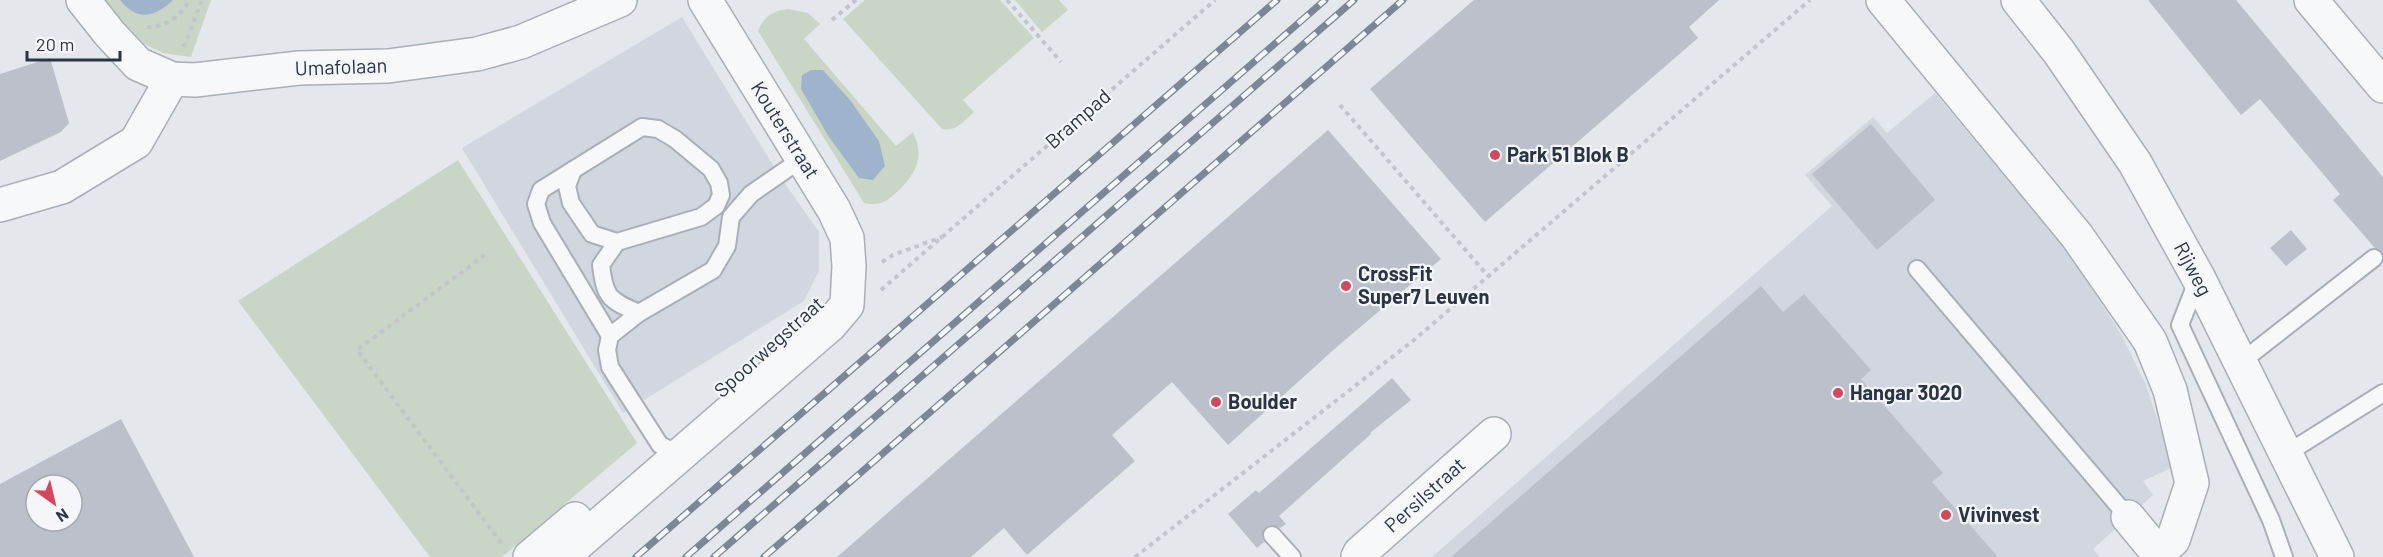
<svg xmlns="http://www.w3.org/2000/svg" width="2383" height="557" font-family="Barlow,sans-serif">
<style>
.built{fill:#d2d6de}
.green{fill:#c9d6c5}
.water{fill:#9fb4cc}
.building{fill:#bbc0ca;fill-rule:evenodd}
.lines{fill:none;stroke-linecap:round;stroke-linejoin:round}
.service-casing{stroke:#a9aeb7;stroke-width:20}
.minor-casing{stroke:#a9aeb7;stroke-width:36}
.tertiary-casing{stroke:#a9aeb7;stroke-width:36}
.path{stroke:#c2c5cb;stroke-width:4;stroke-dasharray:4.5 4.5;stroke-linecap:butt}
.service{stroke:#f7f8fa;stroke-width:16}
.minor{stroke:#f7f8fa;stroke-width:33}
.tertiary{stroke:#f7f8fa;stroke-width:33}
.rail-casing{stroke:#7d8696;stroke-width:7}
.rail{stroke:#f4f6f9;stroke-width:4.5;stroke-dasharray:14;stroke-linecap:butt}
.poi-dot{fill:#d1495b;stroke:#f4f6f9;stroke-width:2}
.labels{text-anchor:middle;stroke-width:4.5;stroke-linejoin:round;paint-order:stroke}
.street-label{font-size:20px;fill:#2b3445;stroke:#f4f6f9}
.poi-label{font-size:20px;font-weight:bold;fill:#2b3445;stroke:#f4f6f9;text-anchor:start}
</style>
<rect width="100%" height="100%" fill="#e4e7ec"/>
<!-- built -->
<g class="built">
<polygon points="682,17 779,175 819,232 819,271 804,301 623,413 462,148"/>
<polygon points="1935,93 2067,250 2121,334 2146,385 2173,467 2143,481 2153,495 2093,549 2100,557 1432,557 1832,206 1805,175 1873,117 1887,133"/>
</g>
<!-- green -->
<g class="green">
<polygon points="103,0 211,0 191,57 163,53 144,44"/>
<path d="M 865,0 L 1000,0 L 1034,38 L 963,100 L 974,112 C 964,121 956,132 942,129 L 843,19 Z"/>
<polygon points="1015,0 1059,0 1068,10 1042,32"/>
<path d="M 788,9 L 808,13 L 820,24 L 804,39 L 896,146 L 913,132 C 925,156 916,174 898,191 C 886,202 880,206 864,203 L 758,31 C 764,16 773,11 788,9 Z"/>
<polygon points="458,160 637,443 502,557 430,557 238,301"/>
</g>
<!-- water -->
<g class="water">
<path d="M 120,0 L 173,0 C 155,18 136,21 120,0 Z"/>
<polygon points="811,70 823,70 850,100 879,141 885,166 873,180 859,178 829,137 801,89 802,75"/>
</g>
<!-- building -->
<g class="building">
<polygon points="1474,0 1719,0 1689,27 1698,38 1485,222 1370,89"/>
<polygon points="2148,0 2236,0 2383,177 2383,253 2375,248 2333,200 2340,194 2260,99 2241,115"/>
<polygon points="50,58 69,123 61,132 0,161 0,74"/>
<polygon points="1871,124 1935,200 1877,250 1812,174"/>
<polygon points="1328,130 1441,259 1339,345 1228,445 1172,382 1112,435 1135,461 1027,555 1004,528 971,557 837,557"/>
<polygon points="2291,230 2307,249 2286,266 2270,248"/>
<polygon points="1761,286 1783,312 1804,294 1871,370 1861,379 1943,473 1932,482 1998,557 1451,557"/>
<polygon points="1392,378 1411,400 1370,433 1371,434 1279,516 1286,524 1280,528 1270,525 1265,528 1262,537 1264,542 1257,548 1228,514 1256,490 1259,493"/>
<path d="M 121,419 L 194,557 L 0,557 L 0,484 ZM 36,485 L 72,485 L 72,521 L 36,521 Z"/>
</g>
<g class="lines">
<!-- service casing -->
<g class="service-casing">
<g id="service">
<polyline points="573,170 567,186 571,203 592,234 617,242"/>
<polyline points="1917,269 2128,517"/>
<polyline points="2198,279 2180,325 2271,520 2284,557"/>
<path d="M 610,336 L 542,223 L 536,204 L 541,190 L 642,127 L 658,129 L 675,139 L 711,169 L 719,183 L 721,195 L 716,206 L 701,217 L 617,242 L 601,265 C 605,298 609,300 639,313"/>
<polyline points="2241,362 2374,258"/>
<polyline points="680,454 660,445 610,367 607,350 610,336 639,313 713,270 727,246 731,217 751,194 803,158"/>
<polyline points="2286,454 2383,393"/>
<polyline points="1272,535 1292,557"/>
</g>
</g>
<!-- minor casing -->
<g class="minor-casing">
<g id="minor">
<polyline points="83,0 110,34 138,64 172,79 195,80 299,68 388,66 477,54 521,42 620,0"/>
<polyline points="1883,0 2077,236 2150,341 2170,390 2192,483 2173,540 2158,553"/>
<polyline points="2311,0 2383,86"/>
<polyline points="0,205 62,187 136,142 172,79"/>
<polyline points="2128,517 2161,557"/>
<polyline points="1358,557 1360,553 1494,434"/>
</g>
</g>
<!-- tertiary casing -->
<g class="tertiary-casing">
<g id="tertiary">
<polyline points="2018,0 2059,52 2135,163 2199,279 2337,557"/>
<polyline points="530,557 575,519"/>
<polyline points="562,557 830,325 847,305 849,266 847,238 834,210 705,0"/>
</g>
</g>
<!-- path -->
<g class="path">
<polyline points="1007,0 1061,62"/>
<polyline points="832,20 856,0"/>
<path d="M 147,27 C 164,28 183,15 189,0"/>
<polyline points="184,47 202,0"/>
<polyline points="1340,105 1488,276"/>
<polyline points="485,255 357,350 502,544"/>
<polyline points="882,262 893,255 942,237"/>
<polyline points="881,290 1215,0"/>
<polyline points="1135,557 1414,340 1810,0"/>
</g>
<!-- service -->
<use href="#service" class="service"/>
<!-- minor -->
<use href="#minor" class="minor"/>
<!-- tertiary -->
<use href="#tertiary" class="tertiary"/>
<!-- rail casing -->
<g class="rail-casing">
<g id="rail">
<polyline points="636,557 1277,0"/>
<polyline points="686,557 1325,0"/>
<polyline points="714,557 1354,0"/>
<polyline points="764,557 1403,0"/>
</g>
</g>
<!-- rail -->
<use href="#rail" class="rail"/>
</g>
<!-- markers -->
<g class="poi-dot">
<circle cx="1495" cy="155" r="6"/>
<circle cx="1346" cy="286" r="6"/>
<circle cx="1838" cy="393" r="6"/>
<circle cx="1216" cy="402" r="6"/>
<circle cx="1946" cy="515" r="6"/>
</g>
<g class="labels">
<!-- street labels -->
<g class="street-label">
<text transform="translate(341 67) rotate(-2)" y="7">Umafolaan</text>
<text transform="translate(1078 119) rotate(-41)" y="7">Brampad</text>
<text transform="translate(785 130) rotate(58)" y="7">Kouterstraat</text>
<text transform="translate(2193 269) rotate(62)" y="7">Rijweg</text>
<text transform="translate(769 347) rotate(-42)" y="7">Spoorwegstraat</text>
<text transform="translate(1425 495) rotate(-42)" y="7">Persilstraat</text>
</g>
<!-- poi labels -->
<g class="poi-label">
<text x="1507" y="162">Park 51 Blok B</text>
<text x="1358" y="281">CrossFit<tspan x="1358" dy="23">Super7 Leuven</tspan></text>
<text x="1850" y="400">Hangar 3020</text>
<text x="1228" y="409">Boulder</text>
<text x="1958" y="522">Vivinvest</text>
</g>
</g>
<!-- north arrow -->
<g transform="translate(54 503) rotate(146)"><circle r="28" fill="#f4f6f9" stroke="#a4a8b1" stroke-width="1.5"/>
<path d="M0-4.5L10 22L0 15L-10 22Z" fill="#d1495b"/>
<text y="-9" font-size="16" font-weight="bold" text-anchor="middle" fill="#2b3445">N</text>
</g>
<!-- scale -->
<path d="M27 51v9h93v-9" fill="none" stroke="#2b3445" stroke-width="3"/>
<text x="36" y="51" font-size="18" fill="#2b3445" stroke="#f4f6f9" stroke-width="4.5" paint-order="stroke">20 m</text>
</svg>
